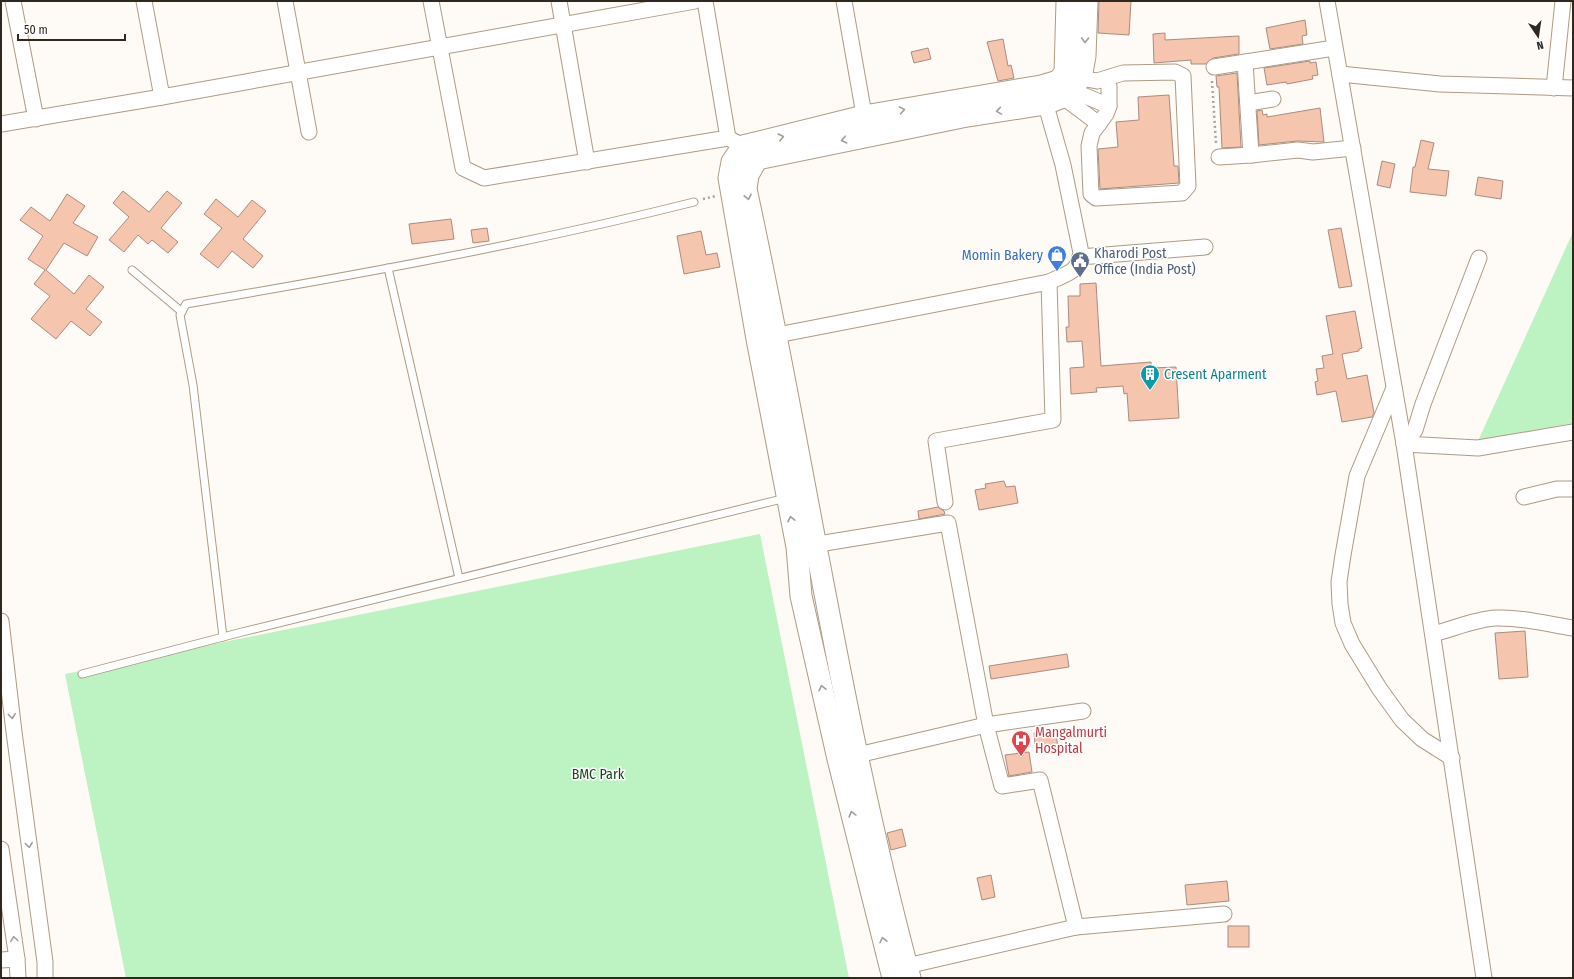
<svg xmlns="http://www.w3.org/2000/svg" width="1574" height="979" font-family="'Fira Sans Condensed',sans-serif">
<style>
.green{fill:#bdf2c3}
.building{fill:#f6c5ae;stroke:#a88d80}
.lines{fill:none;stroke-linecap:round;stroke-linejoin:round}
.lane-casing{stroke:#ad9b85;stroke-width:9}
.street-casing{stroke:#ad9b85;stroke-width:17}
.secondary-casing{stroke:#ad9b85;stroke-width:23}
.path{stroke:#a8a39c;stroke-width:2.5;stroke-dasharray:2 3;stroke-linecap:butt}
.lane{stroke:#fff;stroke-width:7}
.street{stroke:#fff;stroke-width:15}
.secondary{stroke:#fff;stroke-width:21}
.oneway{stroke:#a19e9a}
.labels{text-anchor:middle;stroke-width:3;stroke-linejoin:round;paint-order:stroke}
.service-label{font-size:14px;fill:#4e5e75;stroke:#fff;text-anchor:start}
.shop-label{font-size:14px;fill:#366cbe;stroke:#fff;text-anchor:end}
.culture-label{font-size:14px;fill:#0d838f;stroke:#fff;text-anchor:start}
.health-label{font-size:14px;fill:#be3a42;stroke:#fff;text-anchor:start}
.park-label{font-size:14px;fill:#164620;stroke:#fff}
</style>
<rect width="100%" height="100%" fill="#fefaf5"/>
<!-- green -->
<g class="green">
<polygon points="1573,232 1573,423 1478,441"/>
<polygon points="760,534 849,978 126,978 65,674"/>
</g>
<!-- building -->
<g class="building">
<polygon points="1099,1 1131,1 1129,35 1098,33"/>
<polygon points="1305,20 1307,35 1302,36 1303,44 1270,49 1266,28"/>
<polygon points="1165,33 1165,40 1239,36 1239,54 1213,58 1206,64 1191,64 1191,60 1154,63 1153,34"/>
<polygon points="1003,39 1008,66 1011,65 1014,78 998,81 987,42"/>
<polygon points="928,48 931,59 914,63 911,52"/>
<polygon points="1310,61 1310,63 1316,62 1318,75 1312,76 1313,79 1287,84 1286,82 1267,85 1264,68"/>
<polygon points="1237,73 1241,147 1222,148 1219,87 1217,87 1216,76"/>
<polygon points="1169,95 1174,166 1178,166 1179,183 1100,189 1098,149 1118,147 1116,122 1139,120 1138,97"/>
<polygon points="1320,108 1324,142 1297,141 1259,145 1257,111 1262,110 1263,115 1267,114 1267,117"/>
<polygon points="1421,140 1434,143 1428,169 1449,171 1446,196 1410,192 1413,167 1415,167"/>
<polygon points="1382,161 1395,164 1390,188 1377,185"/>
<polygon points="1478,177 1503,181 1501,199 1475,195"/>
<polygon points="123,191 149,212 167,191 182,203 161,228 178,242 168,253 152,240 148,244 138,235 124,252 109,240 129,217 113,203"/>
<polygon points="67,194 85,206 73,223 98,237 87,256 64,243 46,270 74,294 89,275 104,287 86,309 102,322 90,336 71,321 56,339 31,319 50,296 34,284 45,270 28,259 43,236 20,220 31,207 50,221"/>
<polygon points="216,199 238,217 252,200 266,211 243,239 263,256 253,268 232,251 218,268 200,254 222,228 204,214"/>
<polygon points="451,219 454,239 412,244 409,224"/>
<polygon points="487,228 489,241 473,243 471,230"/>
<polygon points="1341,228 1352,286 1339,288 1328,230"/>
<polygon points="701,231 706,255 717,253 720,267 684,274 677,236"/>
<polygon points="1096,283 1101,366 1151,362 1151,368 1176,367 1179,418 1129,421 1127,393 1124,394 1123,386 1096,388 1097,392 1071,394 1070,368 1084,367 1082,341 1067,342 1066,327 1069,327 1068,296 1080,296 1080,284"/>
<polygon points="1355,311 1362,348 1359,349 1359,351 1342,354 1347,379 1367,375 1374,413 1372,417 1342,422 1336,391 1317,395 1315,382 1318,381 1316,369 1324,368 1322,356 1333,354 1326,316"/>
<polygon points="1004,481 1006,487 1015,486 1018,503 979,510 975,490 986,488 985,484"/>
<polygon points="938,507 944,511 945,514 919,519 918,511"/>
<polygon points="1525,631 1528,677 1499,679 1495,633"/>
<polygon points="1067,654 1069,667 991,679 989,666"/>
<polygon points="1055,729 1058,747 1046,754 1035,744 1034,733"/>
<polygon points="1029,752 1032,772 1009,776 1005,755"/>
<polygon points="902,829 906,846 891,850 887,833"/>
<polygon points="991,875 995,897 982,900 977,878"/>
<polygon points="1227,881 1229,901 1187,905 1185,885"/>
<rect x="1228" y="926" width="21" height="21"/>
</g>
<g class="lines">
<!-- lane casing -->
<g class="lane-casing">
<g id="lane">
<polyline points="388,268 459,578"/>
<polyline points="132,270 182,312"/>
<path d="M 223,637 L 193,385 L 180,315 L 186,304 C 356,275 527,244 694,202"/>
<polyline points="82,674 242,632 786,498"/>
</g>
</g>
<!-- street casing -->
<g class="street-casing">
<g id="street">
<polyline points="13,1 36,119"/>
<polyline points="144,1 162,97"/>
<polyline points="285,1 309,132"/>
<polyline points="431,1 463,168 484,178 728,138 743,146 750,153"/>
<polyline points="559,1 587,162"/>
<polyline points="705,1 728,138"/>
<polyline points="844,1 866,126"/>
<polyline points="1327,1 1404,444 1484,978"/>
<polyline points="1245,62 1251,155 1298,150 1313,152 1353,148"/>
<polyline points="1214,67 1334,48"/>
<polyline points="1340,74 1440,84 1573,88"/>
<polyline points="1081,78 1097,81 1123,73 1175,72 1183,76 1188,186 1182,193 1096,198 1091,194 1089,146 1092,133 1106,114 1109,106 1109,86"/>
<polyline points="1554,88 1563,1"/>
<polyline points="1071,90 1109,106"/>
<path d="M 1043,95 L 1063,165 L 1081,253 C 1079,273 1065,274 1049,282"/>
<polyline points="1063,97 1099,124"/>
<polyline points="1248,103 1273,99"/>
<polyline points="1,124 162,97 695,1"/>
<polyline points="1219,157 1251,155"/>
<polyline points="1080,257 1205,247"/>
<polyline points="767,337 1049,282 1053,420 936,441 945,502"/>
<polyline points="1394,388 1357,476 1343,555 1339,582 1340,604 1343,623 1352,644 1379,688 1402,720 1422,739 1452,758"/>
<polyline points="1404,444 1415,430 1423,404 1479,258"/>
<polyline points="1404,444 1478,448 1573,432"/>
<polyline points="1524,497 1557,489 1573,489"/>
<polyline points="806,546 948,523 986,725 849,757"/>
<polyline points="1,621 14,732 45,962 45,978"/>
<path d="M 1433,634 C 1453,629 1475,619 1496,618 C 1521,617 1548,624 1573,628"/>
<polyline points="1,849 17,959 18,978"/>
<polyline points="1076,927 1040,780 1002,786 986,725 1083,711"/>
<polyline points="1,960 17,959"/>
<polyline points="898,968 1076,927 1224,914"/>
</g>
</g>
<!-- secondary casing -->
<g class="secondary-casing">
<g id="secondary">
<polyline points="893,978 838,759 801,596 797,547 757,339 729,178 732,162 743,146 864,116 1041,86 1058,81 1065,73 1067,1"/>
<path d="M 910,978 C 840,718 803,451 746,189 L 748,175 L 757,159 L 962,117 L 1045,104 L 1063,97 L 1081,78 L 1085,56 L 1087,1"/>
</g>
</g>
<!-- path -->
<g class="path">
<polyline points="1212,81 1216,144"/>
<polyline points="703,199 716,196"/>
</g>
<!-- lane -->
<use href="#lane" class="lane"/>
<!-- street -->
<use href="#street" class="street"/>
<!-- secondary -->
<use href="#secondary" class="secondary"/>
</g>
<!-- one-way arrows -->
<defs><path id="oneway-chevron" d="M-2-3.5L2.5 0L-2 3.5" fill="none" stroke-width="1.6" stroke-linecap="round" stroke-linejoin="round"/></defs>
<g class="oneway">
<use href="#oneway-chevron" transform="translate(1085 40) rotate(92)"/>
<use href="#oneway-chevron" transform="translate(902 110) rotate(-10)"/>
<use href="#oneway-chevron" transform="translate(999 111) rotate(171)"/>
<use href="#oneway-chevron" transform="translate(781 137) rotate(-14)"/>
<use href="#oneway-chevron" transform="translate(844 140) rotate(168)"/>
<use href="#oneway-chevron" transform="translate(748 197) rotate(78)"/>
<use href="#oneway-chevron" transform="translate(791 519) rotate(-102)"/>
<use href="#oneway-chevron" transform="translate(822 688) rotate(-103)"/>
<use href="#oneway-chevron" transform="translate(12 716) rotate(83)"/>
<use href="#oneway-chevron" transform="translate(852 814) rotate(-105)"/>
<use href="#oneway-chevron" transform="translate(29 845) rotate(82)"/>
<use href="#oneway-chevron" transform="translate(14 939) rotate(-98)"/>
<use href="#oneway-chevron" transform="translate(883 940) rotate(-103)"/>
</g>
<!-- icons -->
<defs>
<g id="shop-pin" transform="scale(1)"><path d="M0 17L-7.5 6A9.5 9.5 0 1 1 7.5 6Z" fill="#3f7fe0" stroke="#fff"/><path d="M-5-2.5h2.3a2.7 3.5 0 0 1 5.4 0H5L5.5 6h-11ZM-1.5-2.5h3a1.5 2.3 0 0 0-3 0Z" fill="#fff"/></g>
<g id="civic-pin" transform="scale(1)"><path d="M0 17L-7.5 6A9.5 9.5 0 1 1 7.5 6Z" fill="#5c6f8a" stroke="#fff"/><path d="M-.6-6.5H3V-4.5H.6V-3L4-1V1h2V6H-6V1h2V-1L-.6-3ZM-1.2 2.5V6h2.4V2.5Z" fill="#fff"/></g>
<g id="building-pin" transform="scale(1)"><path d="M0 17L-7.5 6A9.5 9.5 0 1 1 7.5 6Z" fill="#0f9aa8" stroke="#fff"/><path d="M-4-6H4V6H1V3H-1V6H-4ZM-2.5-4.3h1.7v1.8h-1.7ZM.8-4.3h1.7v1.8H.8ZM-2.5-1h1.7V.8h-1.7ZM.8-1h1.7V.8H.8Z" fill="#fff"/></g>
<g id="hospital-pin" transform="scale(1)"><path d="M0 17L-7.5 6A9.5 9.5 0 1 1 7.5 6Z" fill="#e0444e" stroke="#fff"/><path d="M-5-5h3v3.5h4V-5h3V5h-3V1.5h-4V5h-3Z" fill="#fff"/></g>
</defs>
<g fill-rule="evenodd">
<use href="#shop-pin" x="1057" y="255"/>
<use href="#civic-pin" x="1080" y="261"/>
<use href="#building-pin" x="1150" y="374"/>
<use href="#hospital-pin" x="1021" y="740"/>
</g>
<g class="labels">
<!-- service labels -->
<g class="service-label">
<text x="1094" y="258">Kharodi Post<tspan x="1094" dy="16">Office (India Post)</tspan></text>
</g>
<!-- shop labels -->
<g class="shop-label">
<text x="1043" y="260">Momin Bakery</text>
</g>
<!-- culture labels -->
<g class="culture-label">
<text x="1164" y="379">Cresent Aparment</text>
</g>
<!-- health labels -->
<g class="health-label">
<text x="1035" y="737">Mangalmurti<tspan x="1035" dy="16">Hospital</tspan></text>
</g>
<!-- park labels -->
<g class="park-label">
<text x="598" y="779">BMC Park</text>
</g>
</g>
<!-- border -->
<rect width="1574" height="979" fill="none" stroke="#2f281f" stroke-width="4"/>
<!-- north arrow -->
<g transform="translate(1538 36) rotate(167)" stroke="#ffffff" stroke-width="3" paint-order="stroke">
<path d="M0-3L7 15L0 10L-7 15Z" fill="#2f281f"/>
<text y="-6" font-size="11" font-weight="bold" text-anchor="middle" fill="#2f281f">N</text>
</g>
<!-- scale -->
<path d="M18 34v6h107v-6" fill="none" stroke="#2f281f" stroke-width="2"/>
<text x="24" y="34" font-size="12" fill="#2f281f" stroke="#ffffff" stroke-width="3" paint-order="stroke">50 m</text>
</svg>
